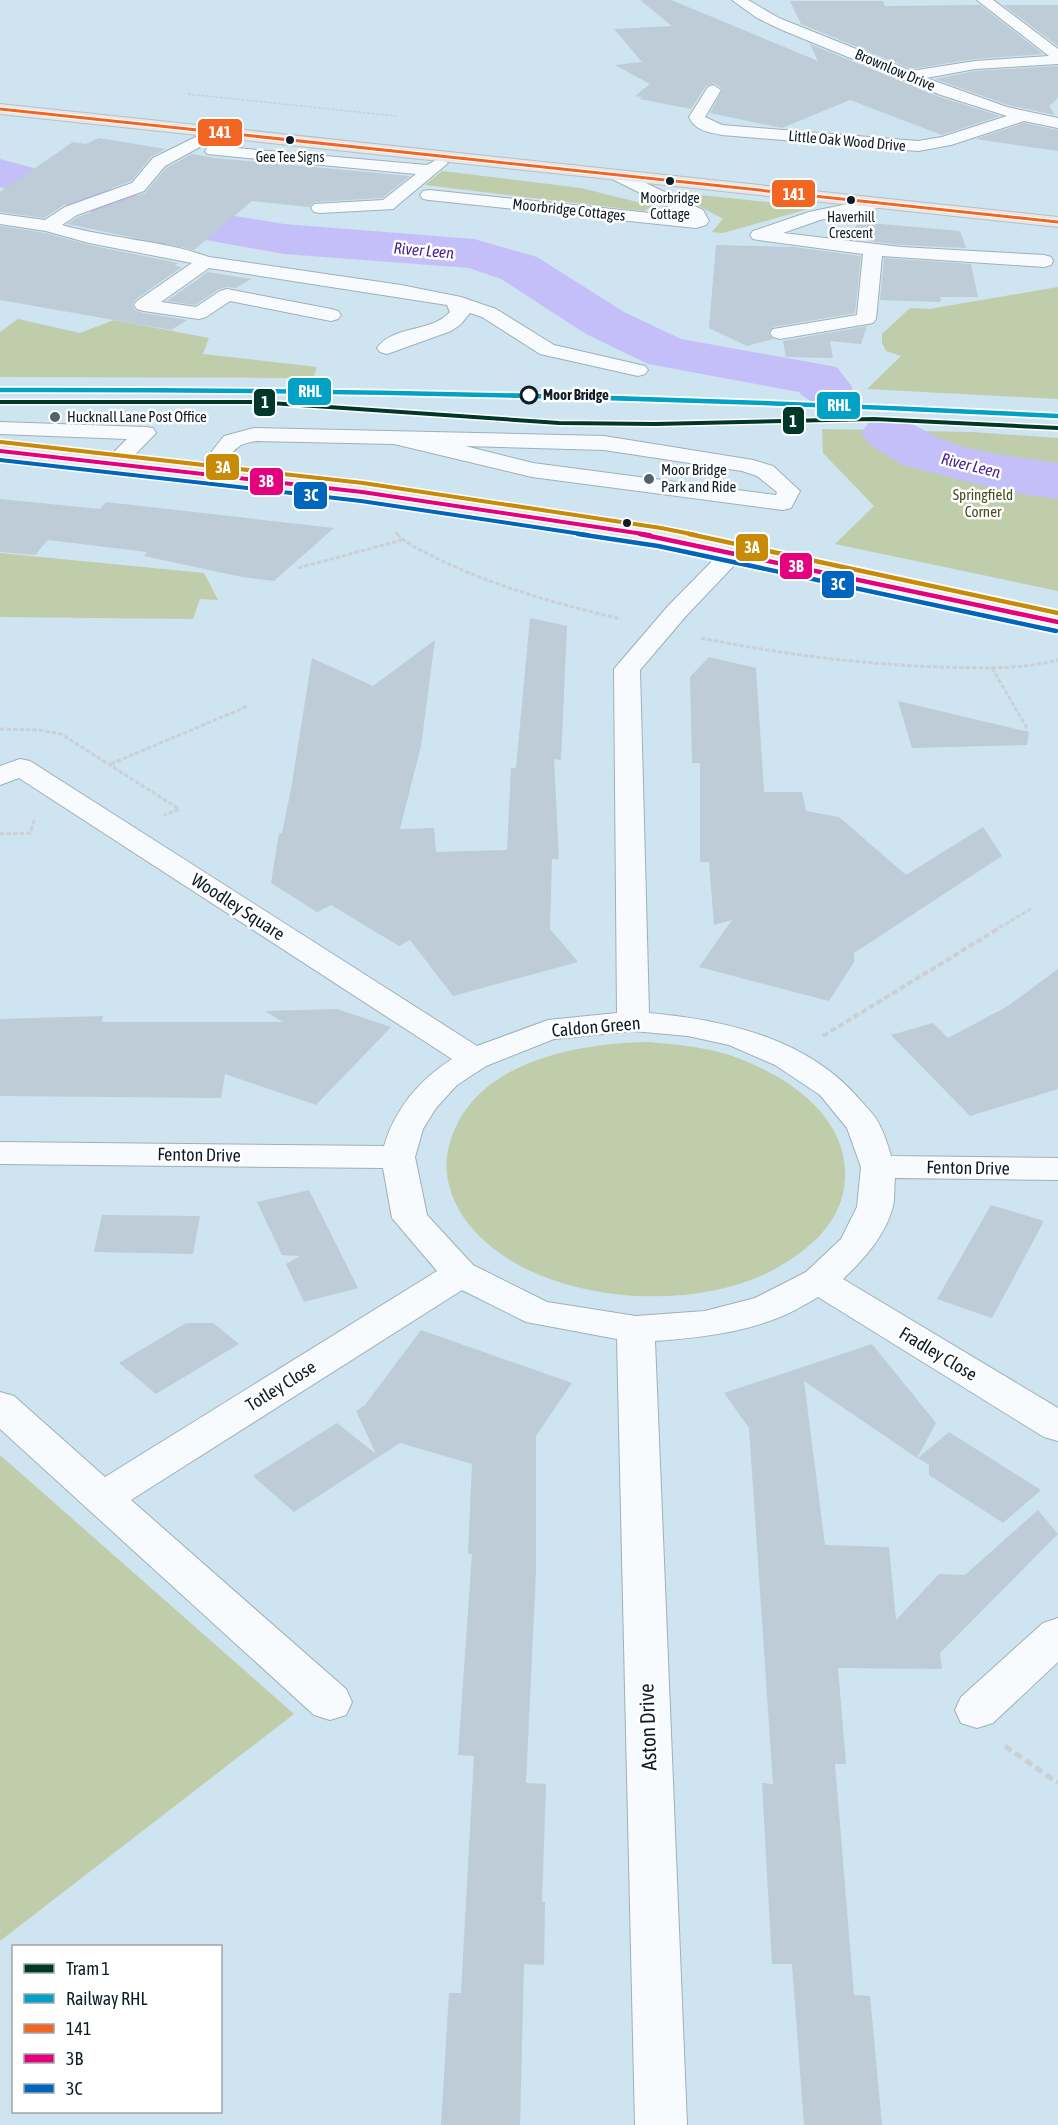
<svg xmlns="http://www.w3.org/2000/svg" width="1058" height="2125" font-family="'Asap Condensed',sans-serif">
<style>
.green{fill:#bfcdaa}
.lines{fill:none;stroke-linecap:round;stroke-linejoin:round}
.river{fill:#c4bff8;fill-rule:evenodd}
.building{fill:#bdccd7}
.minor-casing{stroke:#9fb0b9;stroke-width:2}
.major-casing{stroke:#b4c0c5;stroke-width:2}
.path-far4{stroke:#cad0d3;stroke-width:1.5;stroke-dasharray:3 1.5;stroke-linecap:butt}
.path-far3{stroke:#cad0d3;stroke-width:2;stroke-dasharray:4 1.5;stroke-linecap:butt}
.path-far2{stroke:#cad0d3;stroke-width:3;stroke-dasharray:4.5 2;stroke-linecap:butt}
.path-far1{stroke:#cad0d3;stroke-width:4;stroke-dasharray:6 3;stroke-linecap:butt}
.path{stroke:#cad0d3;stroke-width:5;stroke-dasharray:8 4.5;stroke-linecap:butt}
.minor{fill:#f8fbfd;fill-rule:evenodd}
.major{fill:#e8e7e6;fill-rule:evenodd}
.bus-1-casing{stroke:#fff;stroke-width:5}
.bus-2-far1-casing{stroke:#fff;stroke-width:7}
.bus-2-casing{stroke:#fff;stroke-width:8}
.bus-3-far1-casing{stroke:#fff;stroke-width:7}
.bus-3-casing{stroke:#fff;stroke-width:8}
.bus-4-far1-casing{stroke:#fff;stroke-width:7}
.bus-4-casing{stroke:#fff;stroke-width:8}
.bus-1{stroke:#f26522;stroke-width:3}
.bus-2-far1{stroke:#e5007d;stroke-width:4}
.bus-2{stroke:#e5007d;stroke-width:4.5}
.bus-3-far1{stroke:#0065bd;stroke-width:4}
.bus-3{stroke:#0065bd;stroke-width:4.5}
.bus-4-far1{stroke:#c88b07;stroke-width:4}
.bus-4{stroke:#c88b07;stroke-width:4.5}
.rail-1-casing{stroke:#fff;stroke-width:8}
.rail-1{stroke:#01a2c6;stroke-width:4.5}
.tram-1-casing{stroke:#fff;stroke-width:7}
.tram-1{stroke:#003828;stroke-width:4}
.bus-dot{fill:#0e1d25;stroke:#fff;stroke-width:2}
.stop-dot{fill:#fff;stroke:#0e1d25;stroke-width:3}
.poi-dot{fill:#51636c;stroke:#fff;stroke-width:2}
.labels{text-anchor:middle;stroke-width:5;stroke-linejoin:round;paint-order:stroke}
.far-bus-label{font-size:14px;fill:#0e1d25;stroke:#fff}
.far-street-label{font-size:15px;fill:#0e1d25;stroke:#fff}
.far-stop-label{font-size:15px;font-weight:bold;fill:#0e1d25;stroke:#fff;text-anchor:start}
.far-poi-label{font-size:15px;fill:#0e1d25;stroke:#fff;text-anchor:start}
.far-park-label{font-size:15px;fill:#474b1c;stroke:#fff}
.far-water-label{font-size:16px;font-style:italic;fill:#4b2391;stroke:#fff}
.street-label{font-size:18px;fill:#0e1d25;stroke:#fff}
.near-street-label{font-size:21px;fill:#0e1d25;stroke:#fff}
.line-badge{stroke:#fff;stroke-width:2}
.badge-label{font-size:16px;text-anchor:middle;font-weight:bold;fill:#fff}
</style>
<rect width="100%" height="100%" fill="#cee4f0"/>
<!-- green -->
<g class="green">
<polygon points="442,171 581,188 653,206 644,211 626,209 425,185"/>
<polygon points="700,195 815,207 723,233 712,232 723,219 692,202"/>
<polygon points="1058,287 1058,399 867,389 901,356 886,351 882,343 882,334 910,308 929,309"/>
<polygon points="18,319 80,333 114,320 209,338 203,354 317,367 313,378 0,377 0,332"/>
<polygon points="822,429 971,432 1058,438 1058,591 835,544 874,506 823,453"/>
<polygon points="0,553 204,573 218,600 200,599 193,619 0,617"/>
<path d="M 647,1042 C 671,1044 695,1046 719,1052 C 776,1068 849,1111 845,1179 C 843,1222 809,1250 775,1269 C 691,1315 537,1304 472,1228 C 453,1206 441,1175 449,1146 C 471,1062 573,1044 647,1042 Z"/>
<polygon points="0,1455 294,1714 0,1941"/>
</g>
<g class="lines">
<!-- river -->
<g class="river">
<path d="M 0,159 L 181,207 L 284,224 L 474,239 L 537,257 L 624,312 L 681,339 L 837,367 L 853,388 L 845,400 C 827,404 812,407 799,392 L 648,364 L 586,334 L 501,279 L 469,268 L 284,254 L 178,235 L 0,187 Z"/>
<path d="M 890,416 C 915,422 923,432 944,440 C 976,453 1024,458 1058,463 L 1058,499 L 1007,492 L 903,465 L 870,445 L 861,433 L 870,421 Z"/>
</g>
</g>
<!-- building -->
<g class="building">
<polygon points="640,0 671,0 818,61 810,44 940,97 1000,116 942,135 850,100 782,128 710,113 723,89 714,83 706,86 691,109 640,99 642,97 635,96 650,84 615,65 642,62 614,29 672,26"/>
<polygon points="790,1 883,1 885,6 980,5 1043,54 975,59 911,69 801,24"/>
<polygon points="1003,5 1058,5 1058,46"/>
<polygon points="1058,66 1058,98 1049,106 1055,115 1008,105 935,79 975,71"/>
<polygon points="1024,123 1058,130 1058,151 975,139"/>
<polygon points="99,138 165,149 151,157 131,181 64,205 44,218 0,212 0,192 73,142 86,144"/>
<polygon points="192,154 215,158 410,176 382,198 314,202 309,207 252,201 194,250 67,224 78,217 145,193 166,168"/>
<polygon points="858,222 960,231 966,248 901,245 849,239"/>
<polygon points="0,226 46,233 89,245 178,263 174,266 182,267 136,299 132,305 135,310 143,313 187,320 171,330 0,300"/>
<polygon points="716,245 794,247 861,256 855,313 773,327 768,333 773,339 747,346 709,328"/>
<polygon points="884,258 971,264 978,297 940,297 941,302 880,300"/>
<polygon points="208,272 251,279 236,288 227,287 219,289 195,305 167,301"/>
<polygon points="867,326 861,344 830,341 833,358 786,357 783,341"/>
<polygon points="0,499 100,509 106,502 334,528 274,581 242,577 144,556 147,552 48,540 35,555 0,552"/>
<polygon points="530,618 567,626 561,760 554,759 559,859 552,859 550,929 578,962 453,996 410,940 399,946 331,905 317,912 271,883 279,833 282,833 291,789 312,658 373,686 435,640 421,746 400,829 434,828 436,852 507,850 511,768 516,768"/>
<polygon points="709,657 756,668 764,792 802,792 806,811 839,817 906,875 983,827 1002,856 854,953 854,962 829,1001 699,967 732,920 714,925 709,862 700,862 700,763 692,763 690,677"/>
<polygon points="898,701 1029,732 1027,745 912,748"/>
<polygon points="1058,969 1058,1089 970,1116 891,1035 933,1023 948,1038 1008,1006"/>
<polygon points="337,1009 391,1027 316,1105 225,1074 221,1098 0,1096 0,1019 103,1016 102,1022 283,1022 265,1011"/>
<polygon points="309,1190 358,1288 304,1302 286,1264 300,1256 282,1255 257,1202"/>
<polygon points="991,1205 1044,1221 992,1318 937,1299"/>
<polygon points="102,1215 200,1216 193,1254 94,1252"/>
<polygon points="186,1323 213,1323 239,1344 156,1394 119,1363"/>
<polygon points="421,1330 572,1383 536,1436 536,1571 526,1783 546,1784 542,1902 545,1902 544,1965 524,1964 520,2125 441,2125 449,1993 461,1993 474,1756 458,1755 472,1554 468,1554 472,1464 400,1443 294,1512 253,1476 337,1423 376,1454 356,1411 365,1405"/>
<polygon points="872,1344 936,1423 917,1458 804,1381 825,1545 889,1547 896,1620 939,1574 965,1575 1038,1510 1058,1534 940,1653 942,1669 838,1668 846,1764 835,1764 854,1995 870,1996 882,2125 804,2125 792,1964 772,1964 762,1783 773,1784 749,1428 724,1393"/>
<polygon points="949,1432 998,1463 1041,1490 1003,1523 929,1475 929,1465 918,1458"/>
</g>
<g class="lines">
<!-- minor casing -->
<g class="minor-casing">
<g id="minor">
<path d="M 732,0 L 748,0 L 779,18 L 911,71 L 975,61 L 1049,56 L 977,0 L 993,0 L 1058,49 L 1058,64 L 975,69 L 926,78 L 1007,107 L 1058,118 L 1058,128 L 1024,121 L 951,145 L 918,151 L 722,135 C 709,132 695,131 689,117 L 708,87 L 713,85 L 721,90 L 705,117 L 722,125 L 918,141 L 942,137 L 1007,116 L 941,95 L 782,30 L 757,18 Z"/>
<path d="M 214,128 L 220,130 L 222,133 L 220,136 L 165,166 L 144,191 L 77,215 L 62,225 C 110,239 162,240 209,257 L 401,285 L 461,297 L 496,309 L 554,345 L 645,366 L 648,370 L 645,374 L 638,376 L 540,354 L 482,317 L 470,313 L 460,325 L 451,331 L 387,354 L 380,352 L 377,348 C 393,325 431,333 450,312 L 447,305 L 209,268 L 161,302 L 196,307 L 220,291 L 227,289 L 331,309 L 338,311 L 341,315 L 338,319 L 331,321 L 230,301 L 206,317 L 199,319 L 144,311 L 137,309 L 134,305 L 137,301 L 192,263 L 89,243 L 46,231 L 0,224 L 0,214 L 45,220 L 65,207 L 132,183 L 153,158 Z"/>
<polygon points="213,146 427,165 440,158 448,163 393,209 320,213 314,212 311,208 314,204 383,200 416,174 207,154 205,151 207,148"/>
<polygon points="618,170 703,210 709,221 706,225 696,228 429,200 423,199 420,195 423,191 429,190 689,217 612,179 610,175 612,171"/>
<polygon points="872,199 878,200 881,204 878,208 820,220 783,233 901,247 1044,255 1051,257 1053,261 1051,265 1044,267 882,256 876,319 873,323 780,339 773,337 770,333 773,329 857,315 863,254 759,240 753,239 750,235 753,231 809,212"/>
<polygon points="0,422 145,427 153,428 156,433 122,468 114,470 106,468 103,463 127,439 0,434"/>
<path d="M 254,428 L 604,436 L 753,460 L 773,466 L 800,491 L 791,508 L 783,510 L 532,477 L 394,444 L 256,441 C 251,442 245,443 241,445 C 224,455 222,485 197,479 L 194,474 L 224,436 ZM 465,446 L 604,450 L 742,471 L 757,476 L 777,492 L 776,495 L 533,463 Z"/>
<path d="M 735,544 L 743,546 L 747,551 L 743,556 L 686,616 L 640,670 L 649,1013 C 726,1020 809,1039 860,1100 C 867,1108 876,1116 880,1126 C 885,1135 888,1146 891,1156 L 1058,1158 L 1058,1180 L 895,1178 C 894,1187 895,1198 893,1206 C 886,1235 864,1259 843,1279 L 1058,1408 L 1058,1441 L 1044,1437 L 818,1297 C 806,1304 793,1312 780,1317 C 741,1333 697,1338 655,1341 L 687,2125 L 635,2125 L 617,1339 L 526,1322 L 462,1290 L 131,1500 L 346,1689 L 352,1702 L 346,1715 L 330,1720 L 314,1715 L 0,1429 L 0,1392 L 14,1396 L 105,1477 L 437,1271 L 392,1218 L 383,1168 L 0,1164 L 0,1142 L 384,1146 C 395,1109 419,1080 452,1059 L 19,778 L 0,785 L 0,766 L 20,759 L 30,761 L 477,1046 L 548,1020 L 617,1013 L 614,669 L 668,606 L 727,546 ZM 633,1031 L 688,1036 L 729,1045 L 775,1065 L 820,1095 L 847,1128 L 861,1167 L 857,1207 L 841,1239 L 806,1272 L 755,1298 L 705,1311 L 636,1316 L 547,1302 L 473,1265 L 427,1215 L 415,1157 L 423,1129 L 436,1108 L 457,1085 L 486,1066 L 554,1039 Z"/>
<polygon points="1058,1618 1058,1662 993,1723 977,1728 961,1723 955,1710 961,1697 1043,1623"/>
</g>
</g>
<!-- major casing -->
<g class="major-casing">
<g id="major">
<polygon points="0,104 1058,217 1058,227 0,114"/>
<polygon points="0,444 362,485 660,530 1058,615 1058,629 660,544 362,499 0,458"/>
</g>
</g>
<!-- path-far4 -->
<polyline class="path-far4" points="188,94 396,116"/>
<!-- path-far3 -->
<polyline class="path-far3" points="395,532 398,535"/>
<!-- path-far2 -->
<g class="path-far2">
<path d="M 397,534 C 408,545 422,551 436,558 C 495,587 558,604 621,619"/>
<polyline points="298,568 402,540"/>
<path d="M 701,638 C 780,654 859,664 939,667 C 979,668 1019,670 1058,660"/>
<polyline points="992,668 1028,730"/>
<polyline points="0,729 39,730 61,734 179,809 164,815"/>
<polyline points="111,764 248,706"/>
<polyline points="0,834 30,833 35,818"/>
<polyline points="994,931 1032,908"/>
</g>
<!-- path-far1 -->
<polyline class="path-far1" points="823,1036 996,930"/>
<!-- path -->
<polyline class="path" points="1005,1746 1058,1783"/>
<!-- minor -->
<use href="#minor" class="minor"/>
<!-- major -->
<use href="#major" class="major"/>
<!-- bus-1 casing -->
<g class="bus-1-casing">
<polyline id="bus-1" points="0,109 1058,222"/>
</g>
<!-- bus-2-far1 casing -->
<g class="bus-2-far1-casing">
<polyline id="bus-2-far1" points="0,451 362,492 650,535"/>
</g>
<!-- bus-2 casing -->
<g class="bus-2-casing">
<polyline id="bus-2" points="640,534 1058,622"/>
</g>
<!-- bus-3-far1 casing -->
<g class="bus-3-far1-casing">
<polyline id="bus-3-far1" points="0,460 361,501 588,535"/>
</g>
<!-- bus-3 casing -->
<g class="bus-3-casing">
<polyline id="bus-3" points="578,534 658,546 1056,631"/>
</g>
<!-- bus-4-far1 casing -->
<g class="bus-4-far1-casing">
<polyline id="bus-4-far1" points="1,442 363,483 661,528 696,535"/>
</g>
<!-- bus-4 casing -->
<g class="bus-4-casing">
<polyline id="bus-4" points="689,534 1058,613"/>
</g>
<!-- bus-1 -->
<use href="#bus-1" class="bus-1"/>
<!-- bus-2-far1 -->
<use href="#bus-2-far1" class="bus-2-far1"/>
<!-- bus-2 -->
<use href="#bus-2" class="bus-2"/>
<!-- bus-3-far1 -->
<use href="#bus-3-far1" class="bus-3-far1"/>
<!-- bus-3 -->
<use href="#bus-3" class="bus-3"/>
<!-- bus-4-far1 -->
<use href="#bus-4-far1" class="bus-4-far1"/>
<!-- bus-4 -->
<use href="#bus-4" class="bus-4"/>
<!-- rail-1 casing -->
<g class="rail-1-casing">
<path id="rail-1" d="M 0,390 C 353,389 705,398 1058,416"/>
</g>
<!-- rail-1 -->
<use href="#rail-1" class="rail-1"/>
<!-- tram-1 casing -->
<g class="tram-1-casing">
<polyline id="tram-1" points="0,402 256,402 559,423 655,424 874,419 1058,428"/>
</g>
<!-- tram-1 -->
<use href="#tram-1" class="tram-1"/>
</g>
<!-- markers -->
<g class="bus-dot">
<circle cx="290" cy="140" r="5"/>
<circle cx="670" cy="181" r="5"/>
<circle cx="851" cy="200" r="5"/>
<circle cx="627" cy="523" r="5"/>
</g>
<circle class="stop-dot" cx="529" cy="395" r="8"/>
<g class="poi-dot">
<circle cx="55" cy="417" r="6"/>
<circle cx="649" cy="479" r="6"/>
</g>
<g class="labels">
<!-- far-bus labels -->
<g class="far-bus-label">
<text x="290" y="162">Gee Tee Signs</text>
<text x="670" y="203">Moorbridge<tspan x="670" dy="16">Cottage</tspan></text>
<text x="851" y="222">Haverhill<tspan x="851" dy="16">Crescent</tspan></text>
</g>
<!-- far-street labels -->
<g class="far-street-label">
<text transform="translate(895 70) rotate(23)" y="5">Brownlow Drive</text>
<text transform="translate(847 141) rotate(5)" y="5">Little Oak Wood Drive</text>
<text transform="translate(569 210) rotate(6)" y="5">Moorbridge Cottages</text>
</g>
<!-- far-stop labels -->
<g class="far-stop-label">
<text x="543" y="400">Moor Bridge</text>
</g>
<!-- far-poi labels -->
<g class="far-poi-label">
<text x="67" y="422">Hucknall Lane Post Office</text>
<text x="661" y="475">Moor Bridge<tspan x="661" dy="17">Park and Ride</tspan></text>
</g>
<!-- far-park labels -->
<g class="far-park-label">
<text x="983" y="500">Springfield<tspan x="983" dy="17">Corner</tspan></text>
</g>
<!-- far-water labels -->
<g class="far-water-label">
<text transform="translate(424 250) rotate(5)" y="6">River Leen</text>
<text transform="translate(971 465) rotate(14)" y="6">River Leen</text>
</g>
<!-- street labels -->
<g class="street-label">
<text transform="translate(238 907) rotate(33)" y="6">Woodley Square</text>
<text transform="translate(596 1027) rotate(-5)" y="6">Caldon Green</text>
<text transform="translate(199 1155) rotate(1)" y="6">Fenton Drive</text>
<text transform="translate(968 1168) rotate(1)" y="6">Fenton Drive</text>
<text transform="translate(938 1354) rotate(31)" y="6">Fradley Close</text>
<text transform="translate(281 1386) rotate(-32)" y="6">Totley Close</text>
</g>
<!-- near-street labels -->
<g class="near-street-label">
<text transform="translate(648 1727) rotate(-92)" y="7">Aston Drive</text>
</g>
</g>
<g class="line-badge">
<rect x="197" y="118" width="46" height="29" rx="6" fill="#f26522"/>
<rect x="771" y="179" width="45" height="29" rx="6" fill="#f26522"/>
<rect x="287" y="377" width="45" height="29" rx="6" fill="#01a2c6"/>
<rect x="253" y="388" width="23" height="29" rx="6" fill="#003828"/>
<rect x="816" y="391" width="45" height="29" rx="6" fill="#01a2c6"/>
<rect x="782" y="406" width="23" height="29" rx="6" fill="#003828"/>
<rect x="205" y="453" width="35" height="28" rx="6" fill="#c88b07"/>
<rect x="249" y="467" width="35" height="29" rx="6" fill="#e5007d"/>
<rect x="293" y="481" width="35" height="29" rx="6" fill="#0065bd"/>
<rect x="735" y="533" width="34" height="29" rx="6" fill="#c88b07"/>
<rect x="779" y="552" width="34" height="28" rx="6" fill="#e5007d"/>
<rect x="821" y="570" width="34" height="29" rx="6" fill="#0065bd"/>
</g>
<g class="badge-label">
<text x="220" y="138">141</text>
<text x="794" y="200">141</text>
<text x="310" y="397">RHL</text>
<text x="265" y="408">1</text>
<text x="839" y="411">RHL</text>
<text x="793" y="427">1</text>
<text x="223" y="473">3A</text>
<text x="266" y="487">3B</text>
<text x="311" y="501">3C</text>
<text x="752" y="553">3A</text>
<text x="796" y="572">3B</text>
<text x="838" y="590">3C</text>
</g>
<!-- legend -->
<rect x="12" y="1945" width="210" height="168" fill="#ffffff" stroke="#9fa5a8" stroke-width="1.5"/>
<rect x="24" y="1964" width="30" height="9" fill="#003828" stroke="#9fa5a8" stroke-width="1.5"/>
<text x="66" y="1975" font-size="18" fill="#0e1d25">Tram 1</text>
<rect x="24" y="1994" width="30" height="9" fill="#01a2c6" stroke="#9fa5a8" stroke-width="1.5"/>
<text x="66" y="2005" font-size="18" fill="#0e1d25">Railway RHL</text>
<rect x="24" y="2024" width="30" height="9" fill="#f26522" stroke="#9fa5a8" stroke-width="1.5"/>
<text x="66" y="2035" font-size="18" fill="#0e1d25">141</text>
<rect x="24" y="2054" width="30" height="9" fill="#e5007d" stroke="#9fa5a8" stroke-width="1.5"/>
<text x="66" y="2065" font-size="18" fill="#0e1d25">3B</text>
<rect x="24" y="2084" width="30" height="9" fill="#0065bd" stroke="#9fa5a8" stroke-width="1.5"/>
<text x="66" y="2095" font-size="18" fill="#0e1d25">3C</text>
</svg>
